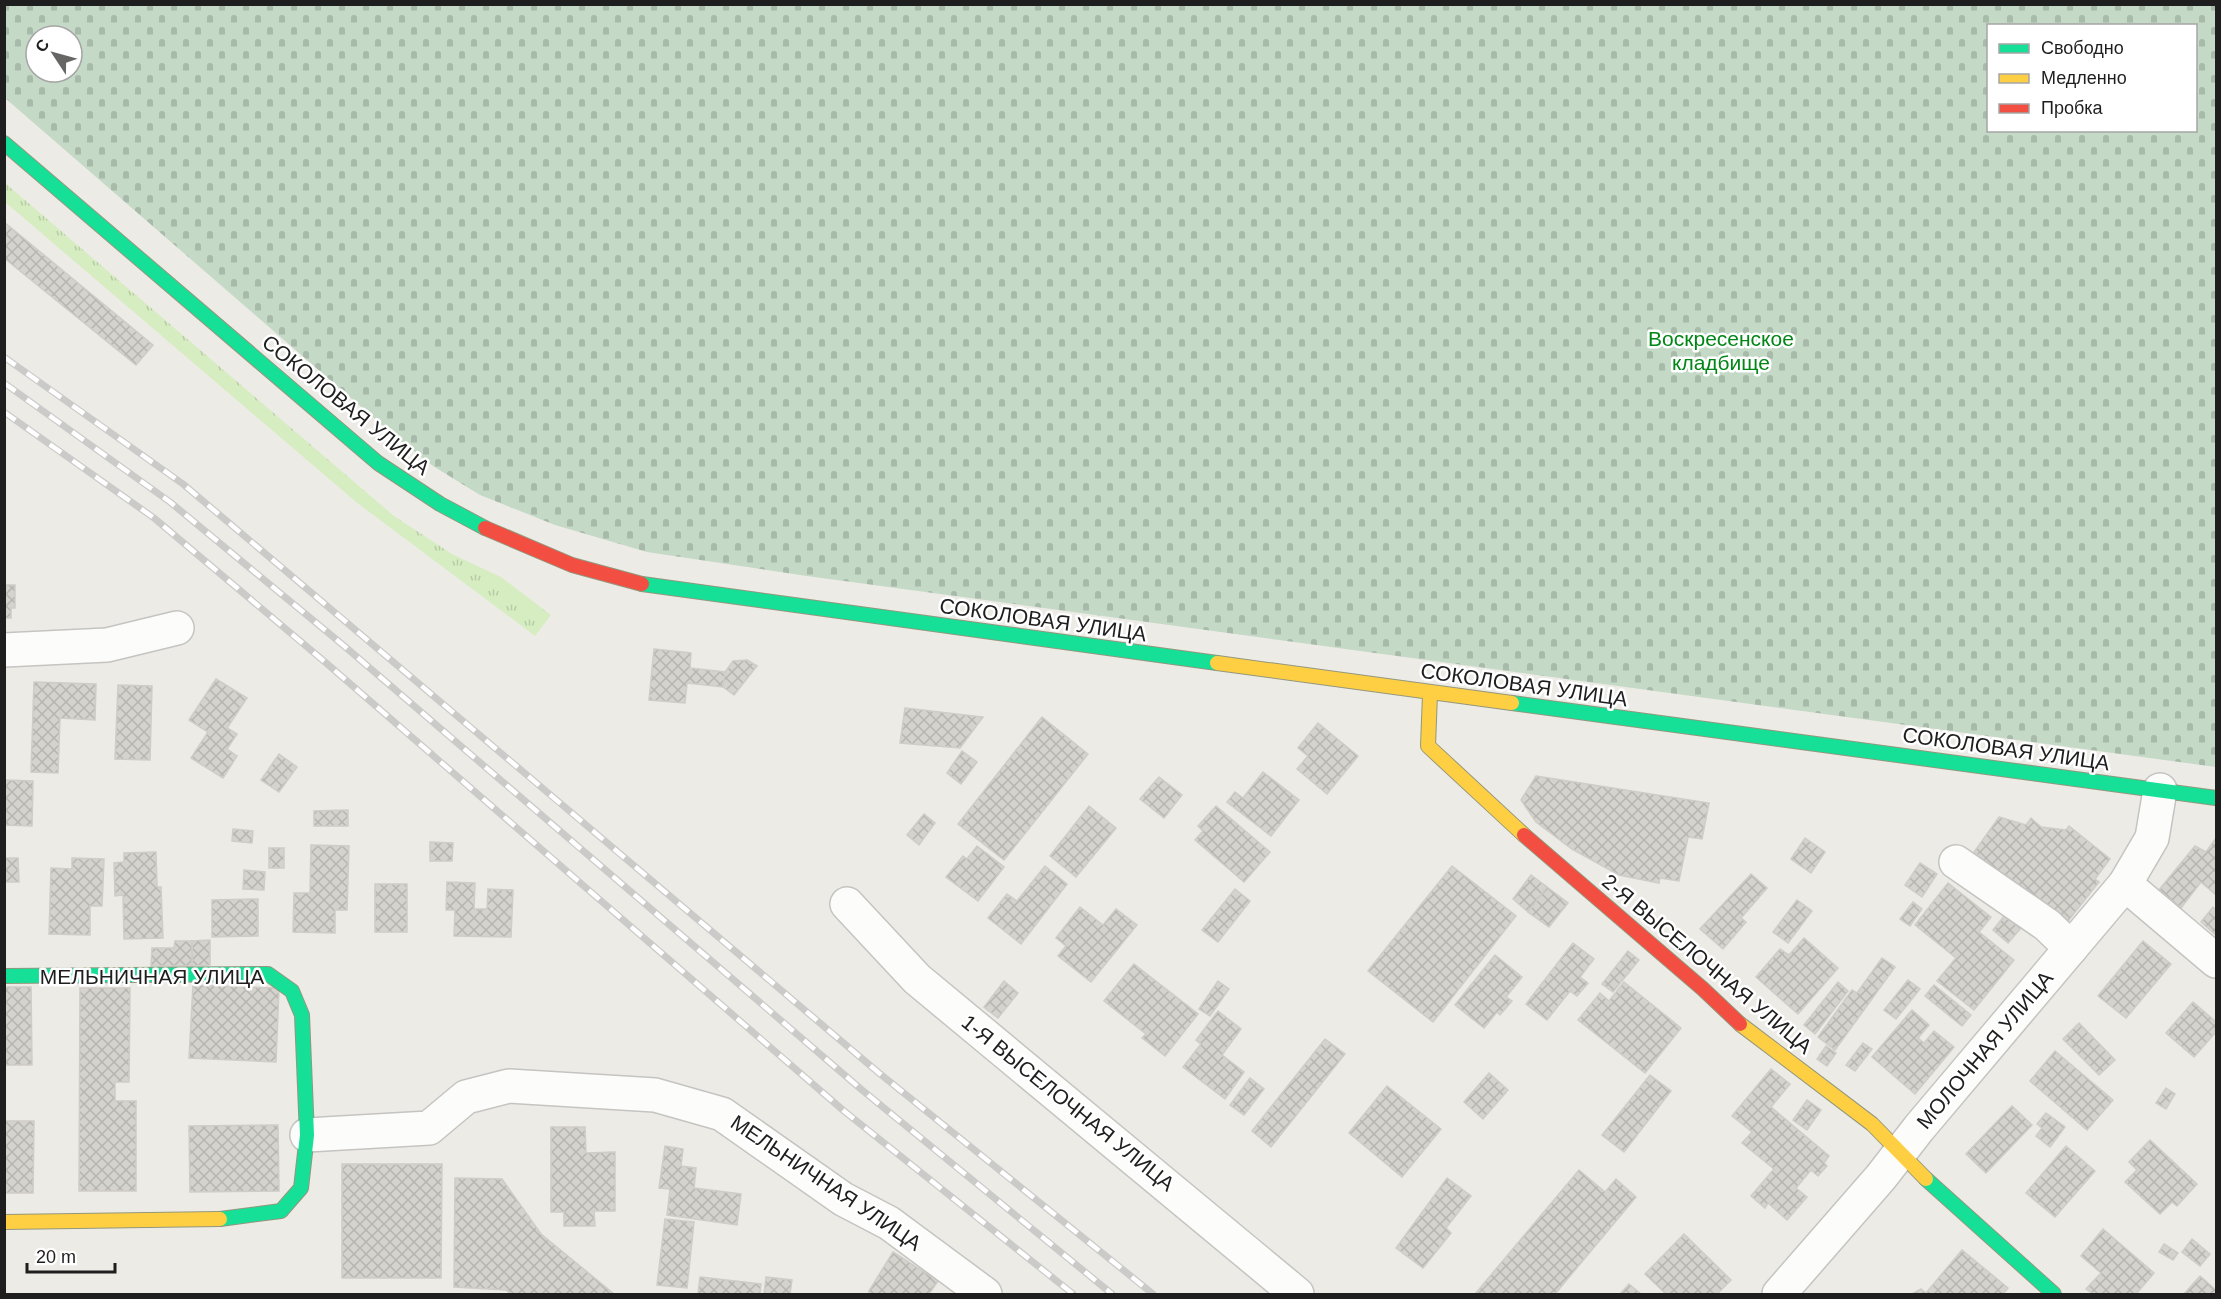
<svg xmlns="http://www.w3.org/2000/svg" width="2221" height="1299" font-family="Helvetica,sans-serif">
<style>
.grass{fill:url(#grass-tufts)}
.cemetery{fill:url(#cemetery-stones);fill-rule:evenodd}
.building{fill:url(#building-cross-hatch);stroke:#d0ccc7;stroke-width:1.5}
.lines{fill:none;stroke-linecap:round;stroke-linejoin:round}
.street-casing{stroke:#c5c4c2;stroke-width:36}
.fast-casing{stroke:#93977d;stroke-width:16}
.slow-casing{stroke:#93977d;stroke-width:16}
.jam-casing{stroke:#93977d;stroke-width:16}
.street{stroke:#fcfcfb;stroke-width:33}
.fast{stroke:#16e098;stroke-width:14}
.slow{stroke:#ffcf43;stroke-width:14}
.jam{stroke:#f24e42;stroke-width:14}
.rail-casing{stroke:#cacac9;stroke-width:7}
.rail{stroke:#fff;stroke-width:4.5;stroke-dasharray:14;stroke-linecap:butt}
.labels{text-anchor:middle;stroke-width:5;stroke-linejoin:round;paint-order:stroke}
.park-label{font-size:21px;fill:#028616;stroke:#fff}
.street-label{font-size:21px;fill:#1e1e1e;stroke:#fff}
</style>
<defs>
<pattern id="grass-tufts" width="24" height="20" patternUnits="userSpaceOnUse" patternTransform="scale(1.5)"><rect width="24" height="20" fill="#d6edc2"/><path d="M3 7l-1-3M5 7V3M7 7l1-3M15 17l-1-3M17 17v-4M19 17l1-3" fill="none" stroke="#b7cba6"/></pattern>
<pattern id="cemetery-stones" width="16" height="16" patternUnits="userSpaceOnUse" patternTransform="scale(1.5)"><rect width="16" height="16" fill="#c4d9c6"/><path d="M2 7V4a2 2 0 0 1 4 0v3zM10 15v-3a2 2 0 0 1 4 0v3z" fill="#a8baaa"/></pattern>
<pattern id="building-cross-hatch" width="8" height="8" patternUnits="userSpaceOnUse" patternTransform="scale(1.5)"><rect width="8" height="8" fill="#d5d3ce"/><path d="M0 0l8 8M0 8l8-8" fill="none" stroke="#b6b5b0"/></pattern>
</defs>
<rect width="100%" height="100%" fill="#edebe6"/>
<!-- grass -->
<polygon class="grass" points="5,183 394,516 452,554 501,577 551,615 535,636 356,502 5,202"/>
<!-- cemetery -->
<path class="cemetery" d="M 5,4 L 2216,5 L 2216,767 L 807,576 L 647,552 L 555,525 L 480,495 L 433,466 L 397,438 L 5,98 ZM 1988,26 L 2196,26 L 2196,130 L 1988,130 ZM 36,36 L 72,36 L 72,72 L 36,72 Z"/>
<!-- building -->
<g class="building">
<polygon points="4,222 153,345 136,365 4,258"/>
<polygon points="4,585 15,585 15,608 11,608 11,618 4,618"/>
<polygon points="654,649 691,653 690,668 725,672 723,687 687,683 685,703 649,700"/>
<polygon points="747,660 757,666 734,695 723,687 725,672 733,661"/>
<polygon points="216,679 247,698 227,728 237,734 227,749 237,756 223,778 191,758 208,732 189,720"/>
<polygon points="34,682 96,684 95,720 60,718 58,773 31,772"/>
<polygon points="118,685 152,686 150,760 115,759"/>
<polygon points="905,708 983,717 960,748 900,743"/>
<polygon points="1042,717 1088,754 1004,860 958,824"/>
<polygon points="1318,723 1358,756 1327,794 1297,769 1308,756 1298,748"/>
<polygon points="962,751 977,762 961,784 947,773"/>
<polygon points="279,754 297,767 279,792 261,780"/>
<polygon points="1263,772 1299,800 1271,836 1227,802 1235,792 1243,798"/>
<polygon points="1536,776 1709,803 1702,839 1688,837 1679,881 1660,878 1659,883 1619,875 1572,849 1536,822 1521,800"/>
<polygon points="1159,777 1182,795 1164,818 1140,799"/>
<polygon points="4,780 33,781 32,826 4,825"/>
<polygon points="1089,806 1116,828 1076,877 1050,856"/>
<polygon points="1216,806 1270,852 1244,882 1195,840 1203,831 1198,826"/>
<polygon points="348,810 348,826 314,826 314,811"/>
<polygon points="924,814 935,823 919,845 907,835"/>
<polygon points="1999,817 2026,825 2031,818 2041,827 2066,830 2069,826 2110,859 2095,879 2099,882 2065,925 1974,852"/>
<polygon points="233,829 253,831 252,843 232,841"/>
<polygon points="1805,838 1825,852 1811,873 1791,859"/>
<polygon points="2216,838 2216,895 2201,882 2181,908 2159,890 2195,846 2206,852"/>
<polygon points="430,842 453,843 452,861 430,861"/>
<polygon points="311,845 349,846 347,910 335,910 335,933 293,932 294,893 310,893"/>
<polygon points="977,846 1004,867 978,901 946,877 963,856 967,859"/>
<rect x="269" y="848" width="15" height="20"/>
<polygon points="156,852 157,887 161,887 163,938 124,939 123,895 115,896 114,863 124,862 124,853"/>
<polygon points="4,858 18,858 19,882 4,882"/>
<polygon points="72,858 104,859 102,906 90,906 90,935 49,934 51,868 72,869"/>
<polygon points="1920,863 1937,874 1922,897 1905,885"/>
<polygon points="1045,866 1067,884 1021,944 988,918 1007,894 1017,901"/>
<polygon points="1452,866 1516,916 1433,1022 1368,971"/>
<polygon points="244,870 265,872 264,890 243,889"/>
<polygon points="1751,874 1767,888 1741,918 1746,922 1723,949 1700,929"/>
<polygon points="1531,875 1547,887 1528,912 1513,899"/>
<polygon points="447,882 475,883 474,909 487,909 488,889 513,890 511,937 454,936 455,910 446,910"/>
<polygon points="1948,883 1991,917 1979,932 2014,960 1974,1010 1937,981 1956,958 1915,925"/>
<rect x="375" y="884" width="32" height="48"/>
<polygon points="1547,887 1568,903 1549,927 1528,912"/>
<polygon points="1235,889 1250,901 1218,942 1202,930"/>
<polygon points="258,899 258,936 212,937 212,900"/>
<polygon points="1797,900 1812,911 1788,943 1773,932"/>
<polygon points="1913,902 1922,909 1910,926 1900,919"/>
<polygon points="1080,907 1103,925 1116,909 1137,925 1091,982 1058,956 1066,946 1056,938"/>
<polygon points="2213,907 2216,910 2216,935 2201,922"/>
<polygon points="2005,915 2021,928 2008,943 1993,930"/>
<polygon points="1804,938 1838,968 1798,1014 1756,977 1780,949 1789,955"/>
<polygon points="210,940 210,965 192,966 192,941"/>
<polygon points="175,941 192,941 192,966 151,966 152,948 174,948"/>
<polygon points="2143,941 2171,964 2126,1018 2098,996"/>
<polygon points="1573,943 1594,959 1580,977 1588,983 1577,996 1570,991 1547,1020 1526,1004"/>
<polygon points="1628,951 1639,960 1613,992 1602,984"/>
<polygon points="1495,955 1522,977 1506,997 1512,1001 1500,1015 1497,1012 1484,1028 1455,1005"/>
<polygon points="1882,958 1895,967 1835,1050 1818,1037 1852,990 1857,993"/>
<polygon points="1134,964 1198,1014 1165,1056 1142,1038 1146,1034 1104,1001"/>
<polygon points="1908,980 1920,989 1896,1019 1884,1010"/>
<polygon points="1004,981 1018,993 998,1018 984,1007"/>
<polygon points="1218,981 1229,989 1210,1016 1199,1009"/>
<polygon points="1624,982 1681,1028 1645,1073 1578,1020 1600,993 1609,1001"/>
<polygon points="1838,982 1848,991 1815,1034 1804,1025"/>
<polygon points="193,985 279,988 276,1062 189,1058"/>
<polygon points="1934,985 1971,1015 1962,1026 1925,996"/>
<polygon points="4,987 31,987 32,1065 4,1065"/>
<polygon points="80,988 130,988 129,1082 115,1082 115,1101 136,1101 136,1191 79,1191"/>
<polygon points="2193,1002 2216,1022 2216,1032 2194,1057 2166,1033"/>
<polygon points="1912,1010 1929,1025 1918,1038 1924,1043 1934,1031 1954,1047 1915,1094 1872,1057"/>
<polygon points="1218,1011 1241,1029 1222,1055 1244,1072 1225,1099 1183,1067 1201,1044 1196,1040"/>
<polygon points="2079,1023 2115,1060 2099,1075 2063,1039"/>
<polygon points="1325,1039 1345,1054 1271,1147 1252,1131"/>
<polygon points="1863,1043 1872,1049 1855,1071 1846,1065"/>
<polygon points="1826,1046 1836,1053 1827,1066 1817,1059"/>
<polygon points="2055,1051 2113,1100 2087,1130 2030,1081"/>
<polygon points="1771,1069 1790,1084 1771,1107 1829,1156 1824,1163 1827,1166 1818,1176 1811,1170 1796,1188 1807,1197 1787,1220 1768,1203 1765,1208 1751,1196 1774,1169 1742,1143 1752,1132 1732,1116"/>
<polygon points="1489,1073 1508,1090 1483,1119 1464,1102"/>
<polygon points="1650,1075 1671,1091 1624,1152 1602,1135"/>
<polygon points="1250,1078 1264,1089 1244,1115 1230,1105"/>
<polygon points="1387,1086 1441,1129 1402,1177 1349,1133"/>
<polygon points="2166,1088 2175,1094 2166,1109 2156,1103"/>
<polygon points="1807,1100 1821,1110 1807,1130 1793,1120"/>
<polygon points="2012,1106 2032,1125 1986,1173 1966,1154"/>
<polygon points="2046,1113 2065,1127 2050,1147 2036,1136 2042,1128 2037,1124"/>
<polygon points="4,1121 34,1121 33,1193 4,1193"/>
<polygon points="278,1125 279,1191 190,1192 189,1126"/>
<polygon points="551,1127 585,1127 586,1153 615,1152 615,1211 594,1211 595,1226 564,1226 564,1212 551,1212"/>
<polygon points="2150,1140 2197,1184 2177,1206 2172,1202 2160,1214 2125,1182 2137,1170 2129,1162"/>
<polygon points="665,1146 683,1149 681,1166 696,1168 694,1188 741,1194 737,1225 667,1215 670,1189 659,1188"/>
<polygon points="2066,1146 2095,1171 2055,1217 2026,1193"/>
<polygon points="342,1164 442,1164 441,1278 342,1278"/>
<polygon points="1579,1170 1605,1192 1616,1179 1636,1197 1555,1294 1475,1294"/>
<polygon points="455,1178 502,1179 541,1234 614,1294 511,1294 506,1290 454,1287"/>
<polygon points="1447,1178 1471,1196 1446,1228 1451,1233 1423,1268 1396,1248"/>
<polygon points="665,1219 694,1222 687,1288 657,1285"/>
<polygon points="2103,1229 2154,1273 2136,1294 2093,1294 2086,1289 2101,1273 2081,1256"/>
<polygon points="1684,1234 1731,1280 1717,1294 1666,1294 1645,1274"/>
<polygon points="2192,1239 2210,1254 2200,1266 2182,1252"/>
<polygon points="2164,1244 2178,1253 2173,1260 2159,1252"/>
<polygon points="1962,1250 2008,1288 2003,1294 1912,1294 1921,1289 1926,1293"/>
<polygon points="893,1252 938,1281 929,1294 869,1294 869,1291"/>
<polygon points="2200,1276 2216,1290 2216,1294 2184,1294"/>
<polygon points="700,1277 761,1284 760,1294 698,1294"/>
<polygon points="766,1277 792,1280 790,1294 764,1294"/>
<polygon points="1629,1284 1641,1294 1620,1294"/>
</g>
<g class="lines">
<!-- street casing -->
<g class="street-casing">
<g id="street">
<polyline points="4,650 107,645 177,628"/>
<polyline points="1956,862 2047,925 2071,948"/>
<polyline points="2125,884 2216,961"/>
<polyline points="847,904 917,979 1297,1294"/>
<polyline points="307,1135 429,1128 466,1097 509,1086 655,1095 722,1114 843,1199 889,1223 985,1294"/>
<polyline points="1779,1294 1881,1177 1919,1128 2125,884 2152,838 2160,790"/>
</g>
</g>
<!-- fast casing -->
<g class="fast-casing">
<g id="fast">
<polyline points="4,143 378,463 440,504 485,528"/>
<polyline points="642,584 1217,663"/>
<polyline points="1512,703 2216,798"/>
<polyline points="4,976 268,974 292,991 302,1015 307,1135 301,1188 281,1211 220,1219"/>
<polyline points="1926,1179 2054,1294"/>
</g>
</g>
<!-- slow casing -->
<g class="slow-casing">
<g id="slow">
<polyline points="1217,663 1512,703"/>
<polyline points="1430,694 1428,746 1524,835"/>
<polyline points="1740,1024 1872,1124 1926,1179"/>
<polyline points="4,1222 220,1219"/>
</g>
</g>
<!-- jam casing -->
<g class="jam-casing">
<g id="jam">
<polyline points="485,528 572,565 642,584"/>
<polyline points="1524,835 1703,989 1740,1024"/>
</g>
</g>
<!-- street -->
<use href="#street" class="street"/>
<!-- fast -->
<use href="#fast" class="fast"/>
<!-- slow -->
<use href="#slow" class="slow"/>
<!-- jam -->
<use href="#jam" class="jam"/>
<!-- rail casing -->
<g class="rail-casing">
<g id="rail">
<polyline points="4,357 183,484 879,1073 1153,1294"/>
<polyline points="4,383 170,502 343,645 862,1090 1112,1294"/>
<polyline points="4,412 154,518 325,662 844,1111 1073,1294"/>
</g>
</g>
<!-- rail -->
<use href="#rail" class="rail"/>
</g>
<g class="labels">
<!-- park labels -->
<g class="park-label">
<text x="1721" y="346">Воскресенское<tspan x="1721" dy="24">кладбище</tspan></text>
</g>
<!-- street labels -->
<g class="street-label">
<text transform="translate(346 405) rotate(39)" y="7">СОКОЛОВАЯ УЛИЦА</text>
<text transform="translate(1043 620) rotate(8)" y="7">СОКОЛОВАЯ УЛИЦА</text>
<text transform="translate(1524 685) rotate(8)" y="7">СОКОЛОВАЯ УЛИЦА</text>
<text transform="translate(2006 749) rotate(8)" y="7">СОКОЛОВАЯ УЛИЦА</text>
<text transform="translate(1707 964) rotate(40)" y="7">2-Я ВЫСЕЛОЧНАЯ УЛИЦА</text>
<text x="152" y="984">МЕЛЬНИЧНАЯ УЛИЦА</text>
<text transform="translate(1985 1050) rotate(-50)" y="7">МОЛОЧНАЯ УЛИЦА</text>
<text transform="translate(1068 1103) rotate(39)" y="7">1-Я ВЫСЕЛОЧНАЯ УЛИЦА</text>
<text transform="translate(826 1183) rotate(34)" y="7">МЕЛЬНИЧНАЯ УЛИЦА</text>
</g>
</g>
<!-- border -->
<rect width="2221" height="1299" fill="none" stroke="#1e1e1e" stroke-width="12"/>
<!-- legend -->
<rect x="1987" y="24" width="210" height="108" fill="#ffffff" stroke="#a5a5a5" stroke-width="1.5"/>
<rect x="1999" y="44" width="30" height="9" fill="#16e098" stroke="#a5a5a5" stroke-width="1.5"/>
<text x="2041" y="54" font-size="18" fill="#1e1e1e">Свободно</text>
<rect x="1999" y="74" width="30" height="9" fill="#ffcf43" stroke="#a5a5a5" stroke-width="1.5"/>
<text x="2041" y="84" font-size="18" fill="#1e1e1e">Медленно</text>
<rect x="1999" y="104" width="30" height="9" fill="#f24e42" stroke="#a5a5a5" stroke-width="1.5"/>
<text x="2041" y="114" font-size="18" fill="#1e1e1e">Пробка</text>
<!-- north arrow -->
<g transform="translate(54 54) rotate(306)"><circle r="28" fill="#ffffff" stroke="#a5a5a5" stroke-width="1.5"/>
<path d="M0-4.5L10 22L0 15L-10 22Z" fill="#666664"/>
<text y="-9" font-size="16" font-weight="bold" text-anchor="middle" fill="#1e1e1e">С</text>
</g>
<!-- scale -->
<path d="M27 1263v9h88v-9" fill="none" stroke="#1e1e1e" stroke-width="3"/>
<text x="36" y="1263" font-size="18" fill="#1e1e1e" stroke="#ffffff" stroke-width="4.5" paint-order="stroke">20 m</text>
</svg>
